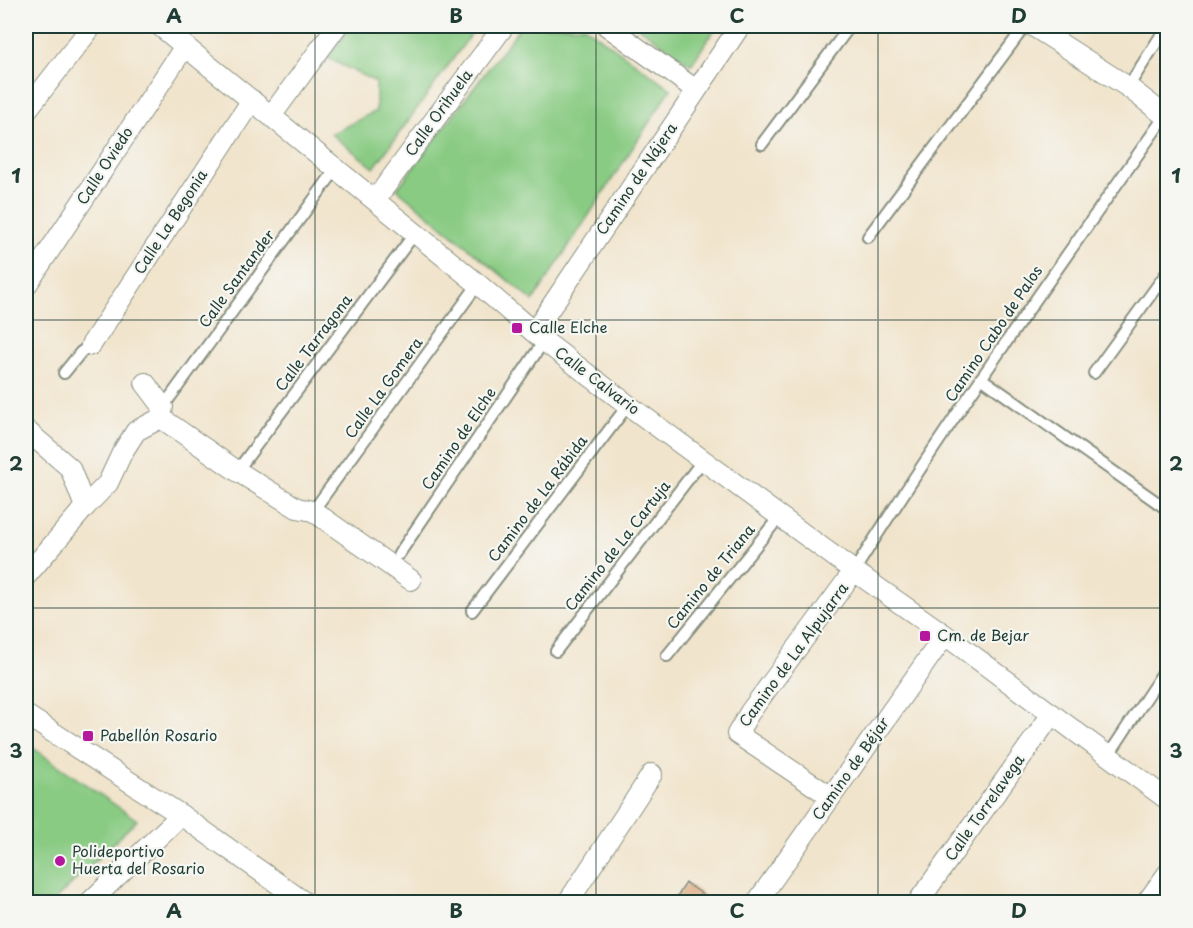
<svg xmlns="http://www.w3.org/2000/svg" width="1193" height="928" font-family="'Playpen Sans',sans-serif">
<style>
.green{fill:#89cb83;stroke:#54845c;stroke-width:1.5}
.building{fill:#d89f70}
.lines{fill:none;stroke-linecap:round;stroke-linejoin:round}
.service-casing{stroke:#889080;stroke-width:14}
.minor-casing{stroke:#889080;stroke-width:22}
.service{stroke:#fff;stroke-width:10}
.minor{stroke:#fff;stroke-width:20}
.grid{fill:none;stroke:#1f3d34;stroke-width:1.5;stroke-opacity:0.55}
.poi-dot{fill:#b5179e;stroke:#f6f6f2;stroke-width:2}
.labels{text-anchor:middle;stroke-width:4.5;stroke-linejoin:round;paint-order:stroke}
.street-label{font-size:15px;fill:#1f3d34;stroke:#f6f6f2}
.poi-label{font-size:15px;fill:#1f3d34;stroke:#f6f6f2;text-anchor:start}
.neatline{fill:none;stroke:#1f3d34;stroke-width:2}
.grid-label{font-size:20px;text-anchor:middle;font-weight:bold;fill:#1f3d34}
</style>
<rect width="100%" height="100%" fill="#f6f6f2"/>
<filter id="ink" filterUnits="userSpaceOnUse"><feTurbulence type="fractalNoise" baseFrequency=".0167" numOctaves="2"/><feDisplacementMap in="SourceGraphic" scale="12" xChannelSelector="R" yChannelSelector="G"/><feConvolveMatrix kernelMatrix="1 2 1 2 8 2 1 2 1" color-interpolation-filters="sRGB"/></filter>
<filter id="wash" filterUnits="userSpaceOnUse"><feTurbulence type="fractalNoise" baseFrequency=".008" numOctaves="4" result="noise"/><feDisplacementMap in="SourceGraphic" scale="24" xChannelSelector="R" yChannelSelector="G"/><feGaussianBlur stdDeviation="1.35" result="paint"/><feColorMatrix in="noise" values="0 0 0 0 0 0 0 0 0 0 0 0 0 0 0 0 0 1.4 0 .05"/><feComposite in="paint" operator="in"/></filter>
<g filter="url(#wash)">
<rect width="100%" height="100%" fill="#f1e4cc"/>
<!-- green -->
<g class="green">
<polygon points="352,26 477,26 374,168 331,134 376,111 376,82 327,58"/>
<polygon points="521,26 584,26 671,89 533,301 397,189"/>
<polygon points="637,26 717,26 691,65"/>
<polygon points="33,748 137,820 53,902 26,902 26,756"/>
</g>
<g id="blocks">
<!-- building -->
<polygon class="building" points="686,883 716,903 673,903"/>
</g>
</g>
<g filter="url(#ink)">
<use href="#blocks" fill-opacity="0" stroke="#889080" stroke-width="1.5"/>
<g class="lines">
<!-- service casing -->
<g class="service-casing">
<g id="service">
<polyline points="1128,87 1167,26"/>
<polyline points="762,144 850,26"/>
<polyline points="868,237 1025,26"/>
<polyline points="64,373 81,352 91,345"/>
<polyline points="1094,373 1168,271"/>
<polyline points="981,378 1168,510"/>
<polyline points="163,407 336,169"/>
<polyline points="237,471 415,233"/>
<polyline points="313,511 478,284"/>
<polyline points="399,554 544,341"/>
<path d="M 854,571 C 952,416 1059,266 1165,116"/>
<polyline points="472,611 628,405"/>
<polyline points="556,651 703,460"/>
<polyline points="667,656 780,516"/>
<polyline points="1108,756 1168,665"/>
</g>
</g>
<!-- minor casing -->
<g class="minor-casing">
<g id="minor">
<polyline points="160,26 478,284 544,341 628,405 854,571 945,635 1168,800"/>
<polyline points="607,26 696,90"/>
<polyline points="1033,26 1128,87 1168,118"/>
<polyline points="26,111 92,26"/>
<polyline points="271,116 337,26"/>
<polyline points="375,200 504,26"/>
<polyline points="26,286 185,46"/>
<polyline points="534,332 740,26"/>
<polyline points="91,345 252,100"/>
<polyline points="145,383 163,407 161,418"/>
<polyline points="26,430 70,468 85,507"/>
<polyline points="26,576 85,507 108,483 122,453 136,431 161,418 237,471 297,508 313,511 411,580"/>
<polyline points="26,715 181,815 304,902"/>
<polyline points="831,797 737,734 750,712 854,571"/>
<polyline points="90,902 181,815"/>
<polyline points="568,902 652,774"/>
<polyline points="757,902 945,635"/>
<polyline points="918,902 1052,714"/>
<polyline points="1147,902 1168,873"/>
</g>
</g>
<!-- service -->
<use href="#service" class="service"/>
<!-- minor -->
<use href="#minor" class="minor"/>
</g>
</g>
<!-- grid -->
<path class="grid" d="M 315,26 L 315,902M 596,26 L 596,902M 878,26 L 878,902M 26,320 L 1168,320M 26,608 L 1168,608"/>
<!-- markers -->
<g class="poi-dot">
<rect x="511" y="322" width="12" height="12" rx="3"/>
<rect x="919" y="630" width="12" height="12" rx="3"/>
<rect x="82" y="730" width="12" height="12" rx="3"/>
<circle cx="60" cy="861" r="6"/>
</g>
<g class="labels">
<!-- street labels -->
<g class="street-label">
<text transform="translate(439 113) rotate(-54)" y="5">Calle Orihuela</text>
<text transform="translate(105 166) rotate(-57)" y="5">Calle Oviedo</text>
<text transform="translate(637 179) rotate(-56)" y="5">Camino de Nájera</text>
<text transform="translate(171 222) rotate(-57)" y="5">Calle La Begonia</text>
<text transform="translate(237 279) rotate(-54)" y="5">Calle Santander</text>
<text transform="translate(994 334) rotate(-56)" y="5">Camino Cabo de Palos</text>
<text transform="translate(314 343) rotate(-53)" y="5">Calle Tarragona</text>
<text transform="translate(597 381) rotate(37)" y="5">Calle Calvario</text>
<text transform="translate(384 388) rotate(-54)" y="5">Calle La Gomera</text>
<text transform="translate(459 439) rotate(-56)" y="5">Camino de Elche</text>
<text transform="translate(538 499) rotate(-53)" y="5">Camino de La Rábida</text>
<text transform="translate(618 546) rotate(-52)" y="5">Camino de La Cartuja</text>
<text transform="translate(711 577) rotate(-51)" y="5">Camino de Triana</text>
<text transform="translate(794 655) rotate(-54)" y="5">Camino de La Alpujarra</text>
<text transform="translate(851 769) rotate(-55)" y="5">Camino de Béjar</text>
<text transform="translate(985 808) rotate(-55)" y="5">Calle Torrelavega</text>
</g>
<!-- poi labels -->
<g class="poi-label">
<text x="529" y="333">Calle Elche</text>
<text x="937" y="641">Cm. de Bejar</text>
<text x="100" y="741">Pabellón Rosario</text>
<text x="72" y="857">Polideportivo<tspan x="72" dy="17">Huerta del Rosario</tspan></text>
</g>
</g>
<!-- margin -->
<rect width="1193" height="928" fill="none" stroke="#f6f6f2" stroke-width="66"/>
<rect x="33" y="33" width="1127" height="862" class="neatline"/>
<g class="grid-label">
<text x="174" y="23">A</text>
<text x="456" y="23">B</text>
<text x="737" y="23">C</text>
<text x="1019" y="23">D</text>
<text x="16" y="183">1</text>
<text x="1176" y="183">1</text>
<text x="16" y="471">2</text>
<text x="1176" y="471">2</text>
<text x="16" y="758">3</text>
<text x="1176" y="758">3</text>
<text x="174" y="918">A</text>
<text x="456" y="918">B</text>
<text x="737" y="918">C</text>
<text x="1019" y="918">D</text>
</g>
</svg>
